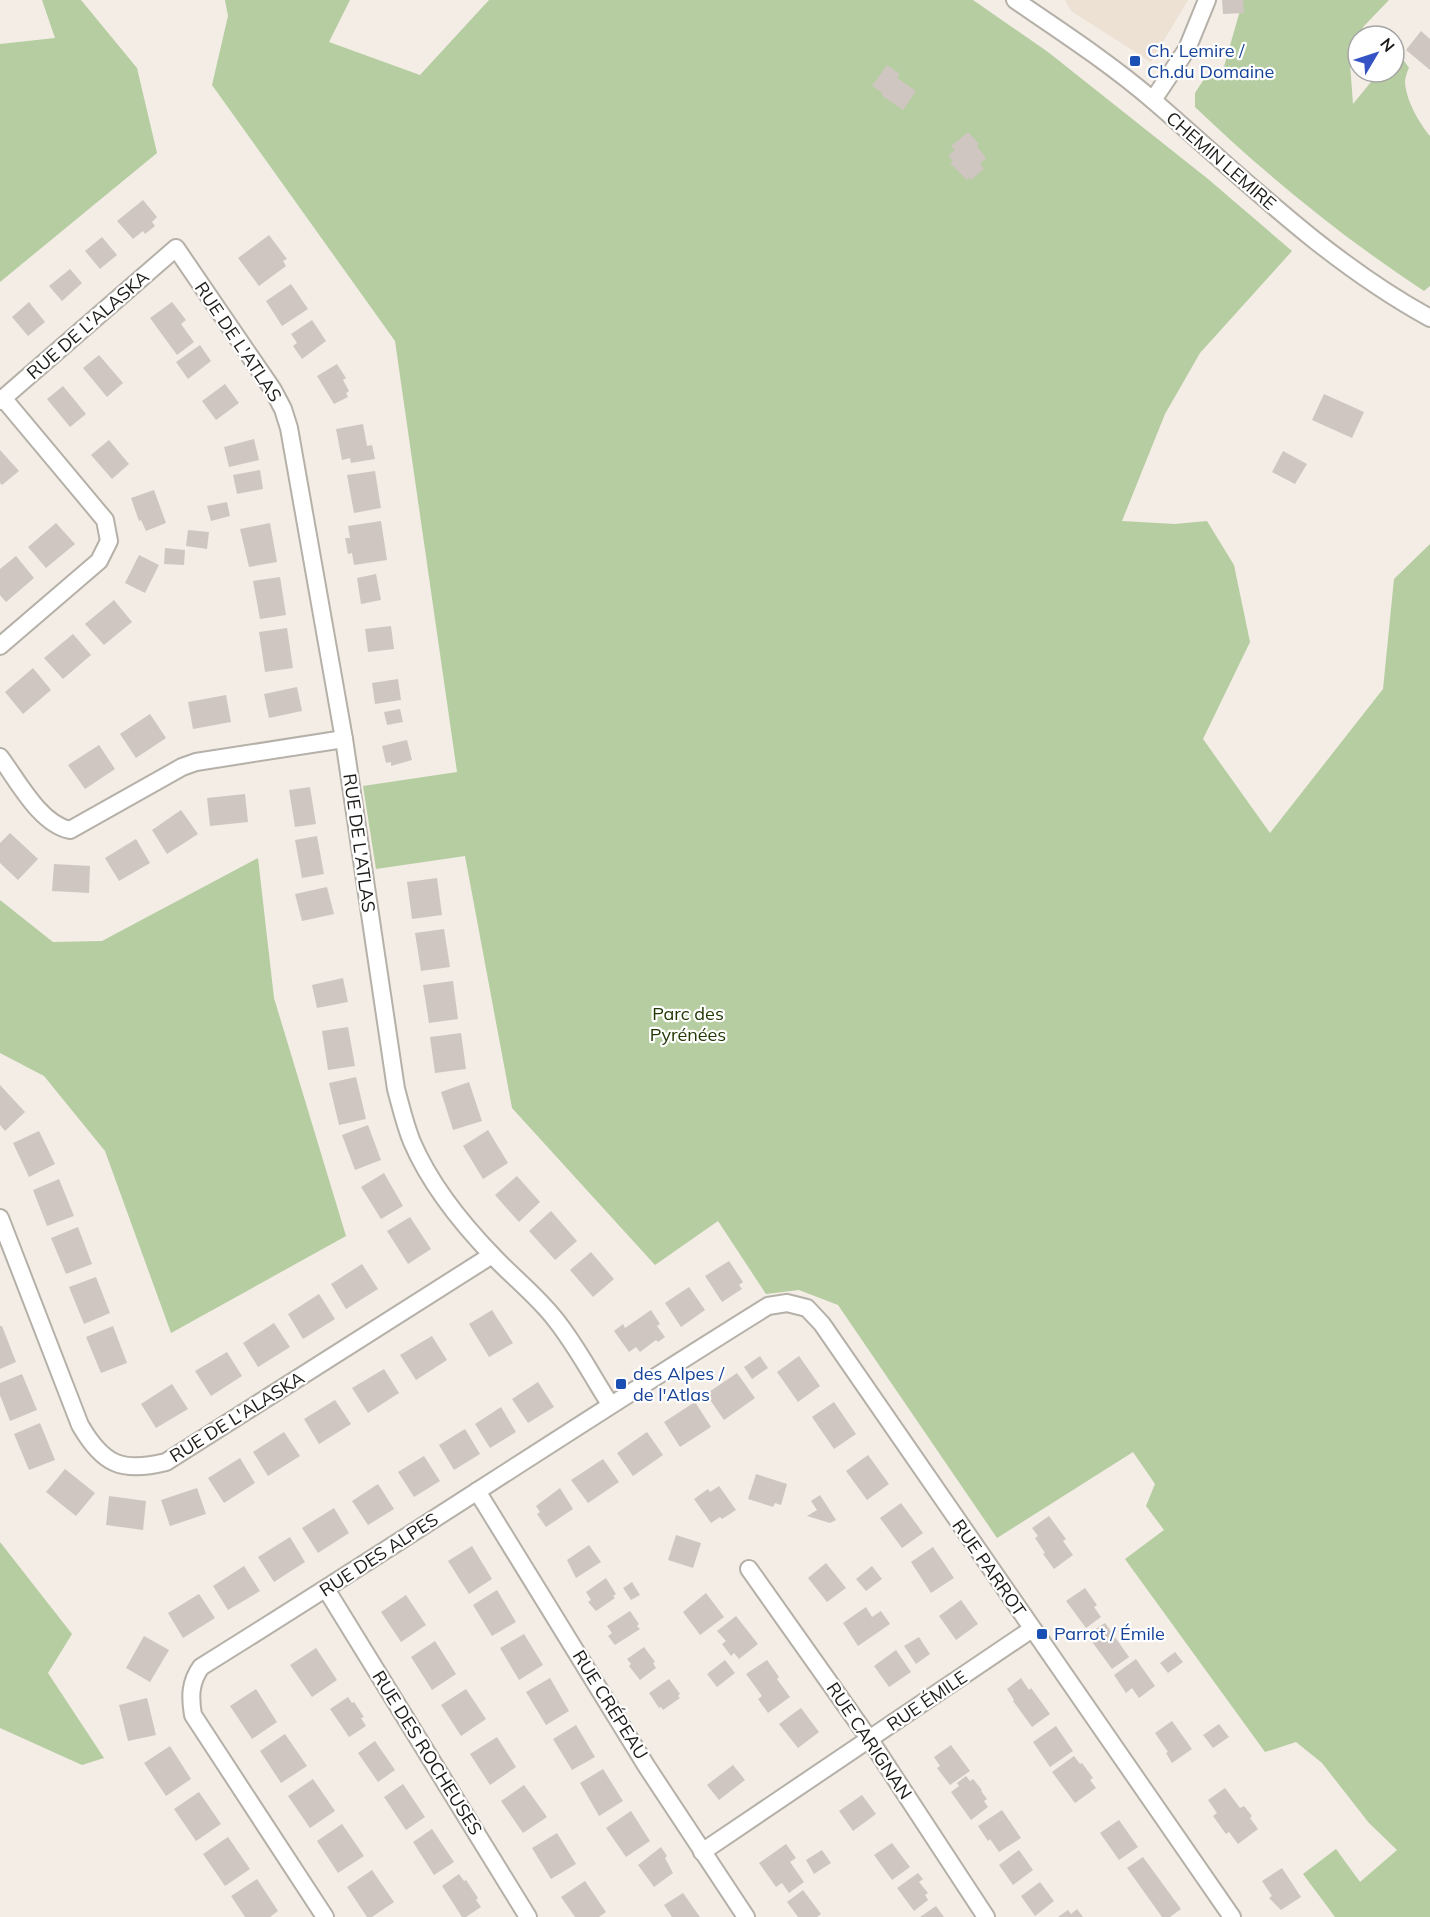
<svg xmlns="http://www.w3.org/2000/svg" width="1430" height="1917" font-family="Mulish,sans-serif">
<style>
.built{fill:#ece1d3}
.green{fill:#b5cda1}
.building{fill:#cfc6c1}
.lines{fill:none;stroke-linecap:round;stroke-linejoin:round}
.minor-casing{stroke:#b5b0a8;stroke-width:20}
.minor{stroke:#fff;stroke-width:16}
.transit-dot{fill:#1a4fb4;stroke:#fff;stroke-width:2}
.labels{text-anchor:middle;stroke-width:4.5;stroke-linejoin:round;paint-order:stroke}
.transit-label{font-size:18px;fill:#164399;stroke:#fff;text-anchor:start}
.street-label{font-size:18px;fill:#1d1b18;stroke:#fff}
.park-label{font-size:18px;fill:#213704;stroke:#fff}
</style>
<rect width="100%" height="100%" fill="#f3ede5"/>
<!-- built -->
<polygon class="built" points="1065,0 1188,0 1151,62 1071,11"/>
<!-- green -->
<g class="green">
<polygon points="42,0 81,0 137,68 157,153 0,282 0,44 55,38"/>
<polygon points="225,0 350,0 329,42 420,75 489,0 973,0 1048,52 1208,179 1292,251 1200,353 1165,414 1122,521 1175,524 1207,521 1234,565 1250,642 1203,739 1270,833 1383,689 1394,579 1430,544 1430,1917 1335,1917 1303,1874 1336,1849 1360,1882 1397,1850 1369,1823 1322,1763 1296,1742 1265,1752 1125,1559 1164,1530 1146,1506 1155,1484 1133,1452 997,1538 838,1305 799,1290 766,1294 718,1221 655,1265 512,1108 465,856 376,869 363,786 457,772 395,341 212,85 228,16"/>
<path d="M 1243,0 L 1389,0 L 1364,26 L 1349,50 L 1353,104 L 1379,72 L 1394,72 L 1394,52 L 1396,49 L 1409,68 C 1407,72 1405,78 1405,82 C 1406,100 1419,123 1430,136 L 1430,286 L 1424,291 C 1342,237 1266,175 1195,107 L 1195,93 L 1204,79 L 1221,77 Z"/>
<polygon points="258,858 274,998 346,1236 171,1333 105,1151 44,1076 0,1053 0,900 53,942 102,941"/>
<polygon points="0,1542 72,1634 48,1673 104,1758 82,1765 0,1728"/>
</g>
<!-- building -->
<g class="building">
<polygon points="1222,0 1243,0 1244,13 1223,14"/>
<polygon points="1421,31 1430,39 1430,70 1406,50"/>
<polygon points="887,65 900,74 897,78 916,91 903,110 881,95 883,93 872,86"/>
<polygon points="968,132 979,144 977,146 986,158 980,164 984,169 971,180 970,178 967,180 950,163 953,161 948,156 955,150 951,146"/>
<polygon points="143,200 157,217 152,222 155,226 145,234 143,231 133,239 117,221"/>
<polygon points="269,235 287,259 283,261 286,266 259,286 238,258"/>
<polygon points="102,237 117,255 100,269 85,251"/>
<polygon points="70,269 82,283 62,301 49,286"/>
<polygon points="291,284 308,309 282,326 266,301"/>
<polygon points="29,302 45,322 28,336 12,317"/>
<polygon points="172,302 186,320 181,324 194,342 177,355 150,318"/>
<polygon points="312,320 326,341 302,359 293,346 297,343 291,334"/>
<polygon points="200,345 211,361 188,379 176,362"/>
<polygon points="99,355 123,383 107,397 83,368"/>
<polygon points="337,364 346,378 343,380 349,391 346,393 348,397 334,404 317,376"/>
<polygon points="225,384 239,403 216,420 202,401"/>
<polygon points="63,386 86,414 70,427 47,399"/>
<polygon points="1324,394 1364,412 1352,438 1312,420"/>
<polygon points="363,424 367,446 372,445 375,459 351,463 350,458 342,460 336,429"/>
<polygon points="254,439 259,460 229,467 224,447"/>
<polygon points="109,440 129,464 112,479 91,455"/>
<polygon points="0,450 19,471 2,485 0,483"/>
<polygon points="1283,451 1307,464 1295,484 1272,472"/>
<polygon points="260,470 263,489 237,494 233,475"/>
<polygon points="375,471 381,508 354,513 347,475"/>
<polygon points="154,490 166,523 146,531 141,520 139,521 131,498"/>
<polygon points="227,502 230,516 211,521 207,506"/>
<polygon points="381,521 387,560 354,565 352,553 348,554 345,538 350,538 348,526"/>
<polygon points="56,523 75,544 46,568 28,547"/>
<polygon points="270,523 277,562 249,567 240,529"/>
<polygon points="188,530 209,532 207,549 186,546"/>
<polygon points="165,548 185,550 184,565 164,564"/>
<polygon points="139,555 159,565 145,593 125,583"/>
<polygon points="16,556 34,578 6,602 0,595 0,569"/>
<polygon points="376,574 381,600 361,604 357,578"/>
<polygon points="280,577 286,615 260,619 253,581"/>
<polygon points="114,600 132,622 104,645 85,624"/>
<polygon points="391,626 394,649 368,652 365,629"/>
<polygon points="287,628 293,668 265,672 259,632"/>
<polygon points="73,634 91,655 63,679 44,658"/>
<polygon points="33,668 51,690 23,714 5,692"/>
<polygon points="398,679 401,700 375,704 372,683"/>
<polygon points="297,687 302,711 269,718 264,694"/>
<polygon points="226,695 231,722 193,729 188,702"/>
<polygon points="400,709 403,722 387,725 384,712"/>
<polygon points="150,714 166,738 136,758 120,734"/>
<polygon points="407,740 412,760 391,766 391,762 386,763 382,746"/>
<polygon points="99,745 115,769 85,789 68,765"/>
<polygon points="310,787 316,824 295,827 289,790"/>
<polygon points="245,794 248,822 210,826 207,798"/>
<polygon points="181,810 198,834 167,854 152,830"/>
<polygon points="10,833 38,859 18,880 0,863 0,843"/>
<polygon points="317,836 324,874 302,878 295,840"/>
<polygon points="136,839 150,863 119,881 105,858"/>
<polygon points="54,864 90,866 89,893 52,891"/>
<polygon points="437,878 442,915 412,919 407,882"/>
<polygon points="327,887 334,914 302,921 295,894"/>
<polygon points="444,929 450,967 421,971 415,933"/>
<polygon points="343,978 348,1002 317,1008 312,985"/>
<polygon points="453,981 458,1019 429,1023 423,985"/>
<polygon points="348,1027 355,1066 328,1070 322,1031"/>
<polygon points="461,1033 466,1069 435,1073 430,1037"/>
<polygon points="356,1077 366,1119 339,1125 329,1083"/>
<polygon points="469,1082 482,1121 453,1130 441,1092"/>
<polygon points="0,1085 25,1112 5,1131 0,1125"/>
<polygon points="368,1125 381,1160 355,1170 342,1135"/>
<polygon points="488,1130 508,1163 483,1179 463,1146"/>
<polygon points="39,1131 55,1164 29,1177 13,1143"/>
<polygon points="384,1173 403,1206 381,1219 361,1187"/>
<polygon points="517,1176 540,1202 519,1222 495,1195"/>
<polygon points="59,1179 74,1216 47,1226 33,1190"/>
<polygon points="551,1211 577,1241 555,1260 529,1231"/>
<polygon points="410,1217 431,1249 408,1264 387,1231"/>
<polygon points="78,1227 92,1264 66,1274 51,1238"/>
<polygon points="591,1252 614,1279 593,1297 570,1270"/>
<polygon points="729,1261 743,1282 739,1285 742,1289 722,1302 705,1276"/>
<polygon points="362,1264 378,1289 346,1309 331,1284"/>
<polygon points="96,1277 110,1313 84,1324 69,1287"/>
<polygon points="689,1287 705,1310 681,1327 665,1303"/>
<polygon points="319,1294 335,1319 303,1339 288,1314"/>
<polygon points="492,1310 513,1343 489,1357 469,1324"/>
<polygon points="651,1310 660,1324 657,1326 665,1337 658,1342 656,1340 640,1352 636,1347 629,1352 614,1331 623,1324 625,1328"/>
<polygon points="274,1323 290,1347 258,1367 243,1343"/>
<polygon points="0,1326 2,1326 16,1362 0,1369"/>
<polygon points="113,1326 127,1363 101,1373 86,1337"/>
<polygon points="432,1336 447,1360 416,1380 400,1355"/>
<polygon points="227,1352 242,1376 211,1396 195,1371"/>
<polygon points="760,1356 768,1368 752,1379 744,1367"/>
<polygon points="799,1356 820,1386 798,1402 777,1372"/>
<polygon points="384,1369 399,1393 368,1413 352,1388"/>
<polygon points="737,1373 755,1398 724,1420 706,1394"/>
<polygon points="22,1374 37,1410 10,1421 0,1395 0,1383"/>
<polygon points="538,1382 554,1407 528,1423 512,1399"/>
<polygon points="172,1384 188,1409 156,1428 141,1404"/>
<polygon points="335,1400 351,1424 319,1444 304,1419"/>
<polygon points="695,1402 711,1427 680,1447 664,1422"/>
<polygon points="834,1402 856,1434 834,1449 812,1417"/>
<polygon points="501,1407 516,1432 490,1448 475,1424"/>
<polygon points="40,1423 55,1460 29,1470 14,1434"/>
<polygon points="465,1429 480,1454 454,1470 439,1445"/>
<polygon points="284,1432 300,1456 268,1476 253,1452"/>
<polygon points="647,1432 663,1455 633,1476 617,1453"/>
<polygon points="868,1455 889,1484 867,1500 846,1471"/>
<polygon points="424,1456 440,1481 414,1497 398,1472"/>
<polygon points="240,1458 255,1483 224,1503 208,1478"/>
<polygon points="603,1459 619,1482 588,1503 571,1480"/>
<polygon points="65,1469 95,1493 76,1516 46,1492"/>
<polygon points="756,1474 787,1484 781,1505 775,1503 773,1507 748,1499"/>
<polygon points="378,1484 394,1509 368,1525 352,1501"/>
<polygon points="719,1486 736,1510 722,1519 720,1517 711,1523 694,1499 708,1489 710,1492"/>
<polygon points="197,1488 206,1514 170,1526 161,1500"/>
<polygon points="560,1488 573,1509 546,1527 537,1514 540,1512 536,1506"/>
<polygon points="820,1495 836,1520 830,1523 807,1516 817,1510 811,1501"/>
<polygon points="109,1496 146,1501 143,1530 106,1525"/>
<polygon points="901,1503 923,1533 902,1548 880,1518"/>
<polygon points="334,1508 349,1533 318,1553 302,1528"/>
<polygon points="1049,1516 1066,1539 1063,1541 1073,1555 1054,1569 1043,1554 1045,1553 1035,1538 1038,1536 1032,1528"/>
<polygon points="676,1535 701,1543 693,1568 668,1560"/>
<polygon points="290,1537 305,1562 274,1582 258,1557"/>
<polygon points="589,1545 601,1562 576,1578 567,1560"/>
<polygon points="472,1546 492,1579 469,1594 448,1561"/>
<polygon points="933,1547 954,1578 931,1593 911,1562"/>
<polygon points="826,1563 846,1588 827,1602 808,1578"/>
<polygon points="244,1566 260,1591 228,1610 213,1586"/>
<polygon points="872,1566 882,1579 866,1591 856,1579"/>
<polygon points="606,1578 616,1594 613,1596 615,1598 596,1611 588,1602 591,1600 586,1592"/>
<polygon points="632,1582 640,1595 631,1600 623,1588"/>
<polygon points="1085,1588 1097,1605 1094,1607 1101,1617 1086,1628 1066,1601"/>
<polygon points="497,1590 516,1622 492,1636 473,1605"/>
<polygon points="706,1593 724,1617 700,1635 683,1612"/>
<polygon points="199,1594 215,1618 183,1638 168,1613"/>
<polygon points="406,1595 426,1625 401,1642 381,1612"/>
<polygon points="961,1600 978,1624 956,1640 939,1616"/>
<polygon points="866,1607 872,1617 881,1611 890,1624 858,1646 843,1623"/>
<polygon points="630,1611 639,1624 637,1626 640,1629 615,1645 608,1636 612,1633 607,1626"/>
<polygon points="736,1616 758,1644 739,1659 734,1653 731,1656 722,1644 726,1641 717,1631"/>
<polygon points="1105,1623 1129,1657 1112,1669 1087,1635"/>
<polygon points="524,1634 543,1665 519,1680 500,1648"/>
<polygon points="144,1636 169,1650 150,1682 126,1668"/>
<polygon points="919,1637 930,1654 916,1664 904,1646"/>
<polygon points="435,1641 456,1674 432,1690 411,1657"/>
<polygon points="644,1647 655,1662 653,1663 656,1668 640,1680 629,1666 631,1664 627,1659"/>
<polygon points="316,1648 337,1680 312,1697 290,1665"/>
<polygon points="896,1650 911,1672 889,1687 874,1666"/>
<polygon points="1175,1652 1183,1662 1168,1673 1160,1663"/>
<polygon points="1136,1659 1155,1686 1139,1698 1132,1688 1126,1693 1114,1675"/>
<polygon points="725,1660 735,1673 717,1687 707,1674"/>
<polygon points="767,1660 779,1677 777,1679 790,1697 768,1713 758,1699 762,1696 746,1674"/>
<polygon points="550,1678 569,1711 546,1725 526,1692"/>
<polygon points="1021,1678 1029,1690 1031,1688 1050,1714 1032,1727 1013,1701 1014,1700 1007,1689"/>
<polygon points="669,1679 680,1694 678,1696 680,1698 663,1710 661,1707 659,1708 649,1693"/>
<polygon points="256,1689 277,1722 252,1739 230,1706"/>
<polygon points="466,1689 486,1719 461,1736 441,1705"/>
<polygon points="348,1697 352,1703 354,1702 364,1717 361,1718 366,1726 349,1737 330,1709"/>
<polygon points="147,1698 156,1735 128,1741 119,1705"/>
<polygon points="801,1708 819,1732 798,1748 779,1724"/>
<polygon points="1172,1721 1192,1749 1172,1763 1166,1753 1168,1752 1155,1733"/>
<polygon points="1219,1724 1229,1737 1213,1748 1203,1735"/>
<polygon points="576,1725 595,1757 572,1770 553,1739"/>
<polygon points="1056,1726 1073,1751 1050,1767 1033,1742"/>
<polygon points="285,1734 307,1766 281,1783 260,1751"/>
<polygon points="497,1737 516,1767 490,1785 470,1754"/>
<polygon points="375,1741 395,1770 378,1782 358,1753"/>
<polygon points="951,1745 970,1771 950,1785 937,1768 940,1766 934,1757"/>
<polygon points="170,1746 191,1779 166,1796 144,1763"/>
<polygon points="1074,1756 1080,1764 1082,1763 1093,1778 1090,1780 1096,1788 1075,1803 1052,1772"/>
<polygon points="733,1765 745,1780 719,1800 707,1785"/>
<polygon points="603,1769 623,1801 599,1816 580,1783"/>
<polygon points="966,1776 970,1781 973,1779 982,1790 981,1791 987,1799 984,1801 988,1807 971,1820 951,1792 959,1786 957,1783"/>
<polygon points="313,1779 335,1811 310,1828 288,1796"/>
<polygon points="403,1784 425,1817 406,1830 384,1797"/>
<polygon points="524,1785 547,1817 523,1833 501,1801"/>
<polygon points="1225,1788 1240,1808 1244,1806 1252,1816 1250,1818 1258,1829 1238,1844 1229,1832 1226,1834 1213,1816 1217,1813 1208,1800"/>
<polygon points="199,1792 221,1824 196,1841 174,1809"/>
<polygon points="862,1795 876,1814 853,1831 839,1811"/>
<polygon points="1002,1810 1021,1838 999,1852 990,1839 988,1841 978,1826"/>
<polygon points="631,1811 650,1841 626,1857 606,1828"/>
<polygon points="1119,1820 1138,1847 1119,1860 1100,1833"/>
<polygon points="342,1824 364,1856 338,1873 317,1841"/>
<polygon points="432,1829 454,1862 434,1875 413,1842"/>
<polygon points="557,1833 576,1864 551,1879 532,1848"/>
<polygon points="228,1837 250,1869 225,1886 203,1854"/>
<polygon points="892,1843 910,1867 892,1880 874,1855"/>
<polygon points="786,1844 796,1858 790,1862 804,1882 789,1893 782,1883 776,1887 759,1863"/>
<polygon points="661,1847 667,1856 665,1858 673,1873 654,1887 638,1865"/>
<polygon points="822,1850 831,1863 814,1874 806,1860"/>
<polygon points="1019,1850 1033,1870 1013,1885 999,1865"/>
<polygon points="1143,1857 1181,1909 1170,1917 1162,1917 1127,1868"/>
<polygon points="1282,1868 1301,1897 1281,1910 1269,1898 1272,1896 1262,1881"/>
<polygon points="372,1870 394,1902 372,1917 367,1917 347,1887"/>
<polygon points="918,1873 923,1879 919,1882 928,1893 925,1895 928,1900 914,1911 897,1888"/>
<polygon points="459,1874 464,1881 466,1880 478,1898 476,1900 481,1907 466,1917 462,1917 442,1886"/>
<polygon points="257,1879 278,1911 270,1917 245,1917 231,1896"/>
<polygon points="585,1881 606,1912 599,1917 575,1917 561,1897"/>
<polygon points="1040,1882 1054,1901 1035,1916 1021,1896"/>
<polygon points="803,1890 821,1914 817,1917 798,1917 787,1902"/>
<polygon points="683,1893 700,1917 672,1917 664,1905"/>
<polygon points="936,1906 944,1917 920,1917"/>
<polygon points="1077,1909 1083,1917 1058,1917 1068,1910 1071,1914"/>
</g>
<g class="lines">
<!-- minor casing -->
<g class="minor-casing">
<g id="minor">
<path d="M 1015,0 C 1062,32 1111,64 1155,102 C 1244,179 1326,261 1430,318"/>
<polyline points="1153,100 1187,49 1207,0"/>
<path d="M 0,401 L 176,248 L 273,390 L 283,409 L 289,428 L 344,739 L 396,1089 C 401,1107 405,1125 412,1142 C 430,1184 462,1224 494,1257 C 514,1278 537,1296 555,1319 C 576,1345 592,1376 610,1404"/>
<polyline points="0,646 99,561 109,541 105,520 3,398"/>
<path d="M 0,757 C 18,781 40,824 70,830 L 182,767 L 196,762 L 344,739"/>
<path d="M 0,1218 L 80,1425 C 103,1465 122,1473 166,1462 L 492,1255"/>
<polyline points="477,1491 647,1767 746,1917"/>
<polyline points="749,1569 870,1740 986,1917"/>
<polyline points="326,1589 528,1917"/>
<polyline points="702,1852 1032,1629"/>
<path d="M 325,1917 L 193,1715 C 190,1697 190,1682 201,1667 C 391,1549 578,1424 768,1306 L 787,1303 L 807,1308 L 822,1324 L 1232,1917"/>
</g>
</g>
<!-- minor -->
<use href="#minor" class="minor"/>
</g>
<!-- markers -->
<g class="transit-dot">
<rect x="1129" y="55" width="12" height="12" rx="3"/>
<rect x="615" y="1378" width="12" height="12" rx="3"/>
<rect x="1036" y="1628" width="12" height="12" rx="3"/>
</g>
<g class="labels">
<!-- transit labels -->
<g class="transit-label">
<text x="1147" y="57">Ch. Lemire /<tspan x="1147" dy="21">Ch.du Domaine</tspan></text>
<text x="633" y="1380">des Alpes /<tspan x="633" dy="21">de l'Atlas</tspan></text>
<text x="1054" y="1640">Parrot / Émile</text>
</g>
<!-- street labels -->
<g class="street-label">
<text transform="translate(1221 161) rotate(41)" y="6">CHEMIN LEMIRE</text>
<text transform="translate(88 325) rotate(-41)" y="6">RUE DE L'ALASKA</text>
<text transform="translate(238 342) rotate(56)" y="6">RUE DE L'ATLAS</text>
<text transform="translate(359 843) rotate(82)" y="6">RUE DE L'ATLAS</text>
<text transform="translate(237 1417) rotate(-32)" y="6">RUE DE L'ALASKA</text>
<text transform="translate(379 1555) rotate(-33)" y="6">RUE DES ALPES</text>
<text transform="translate(989 1568) rotate(55)" y="6">RUE PARROT</text>
<text transform="translate(927 1701) rotate(-34)" y="6">RUE ÉMILE</text>
<text transform="translate(610 1705) rotate(58)" y="6">RUE CRÉPEAU</text>
<text transform="translate(869 1741) rotate(56)" y="6">RUE CARIGNAN</text>
<text transform="translate(427 1753) rotate(58)" y="6">RUE DES ROCHEUSES</text>
</g>
<!-- park labels -->
<g class="park-label">
<text x="688" y="1020">Parc des<tspan x="688" dy="21">Pyrénées</tspan></text>
</g>
</g>
<!-- north arrow -->
<g transform="translate(1376 54) rotate(51)"><circle r="28" fill="#ffffff" stroke="#a5a4a3" stroke-width="1.5"/>
<path d="M0-4.5L10 22L0 15L-10 22Z" fill="#3553c4"/>
<text y="-9" font-size="16" font-weight="bold" text-anchor="middle" fill="#1d1b18">N</text>
</g>
</svg>
